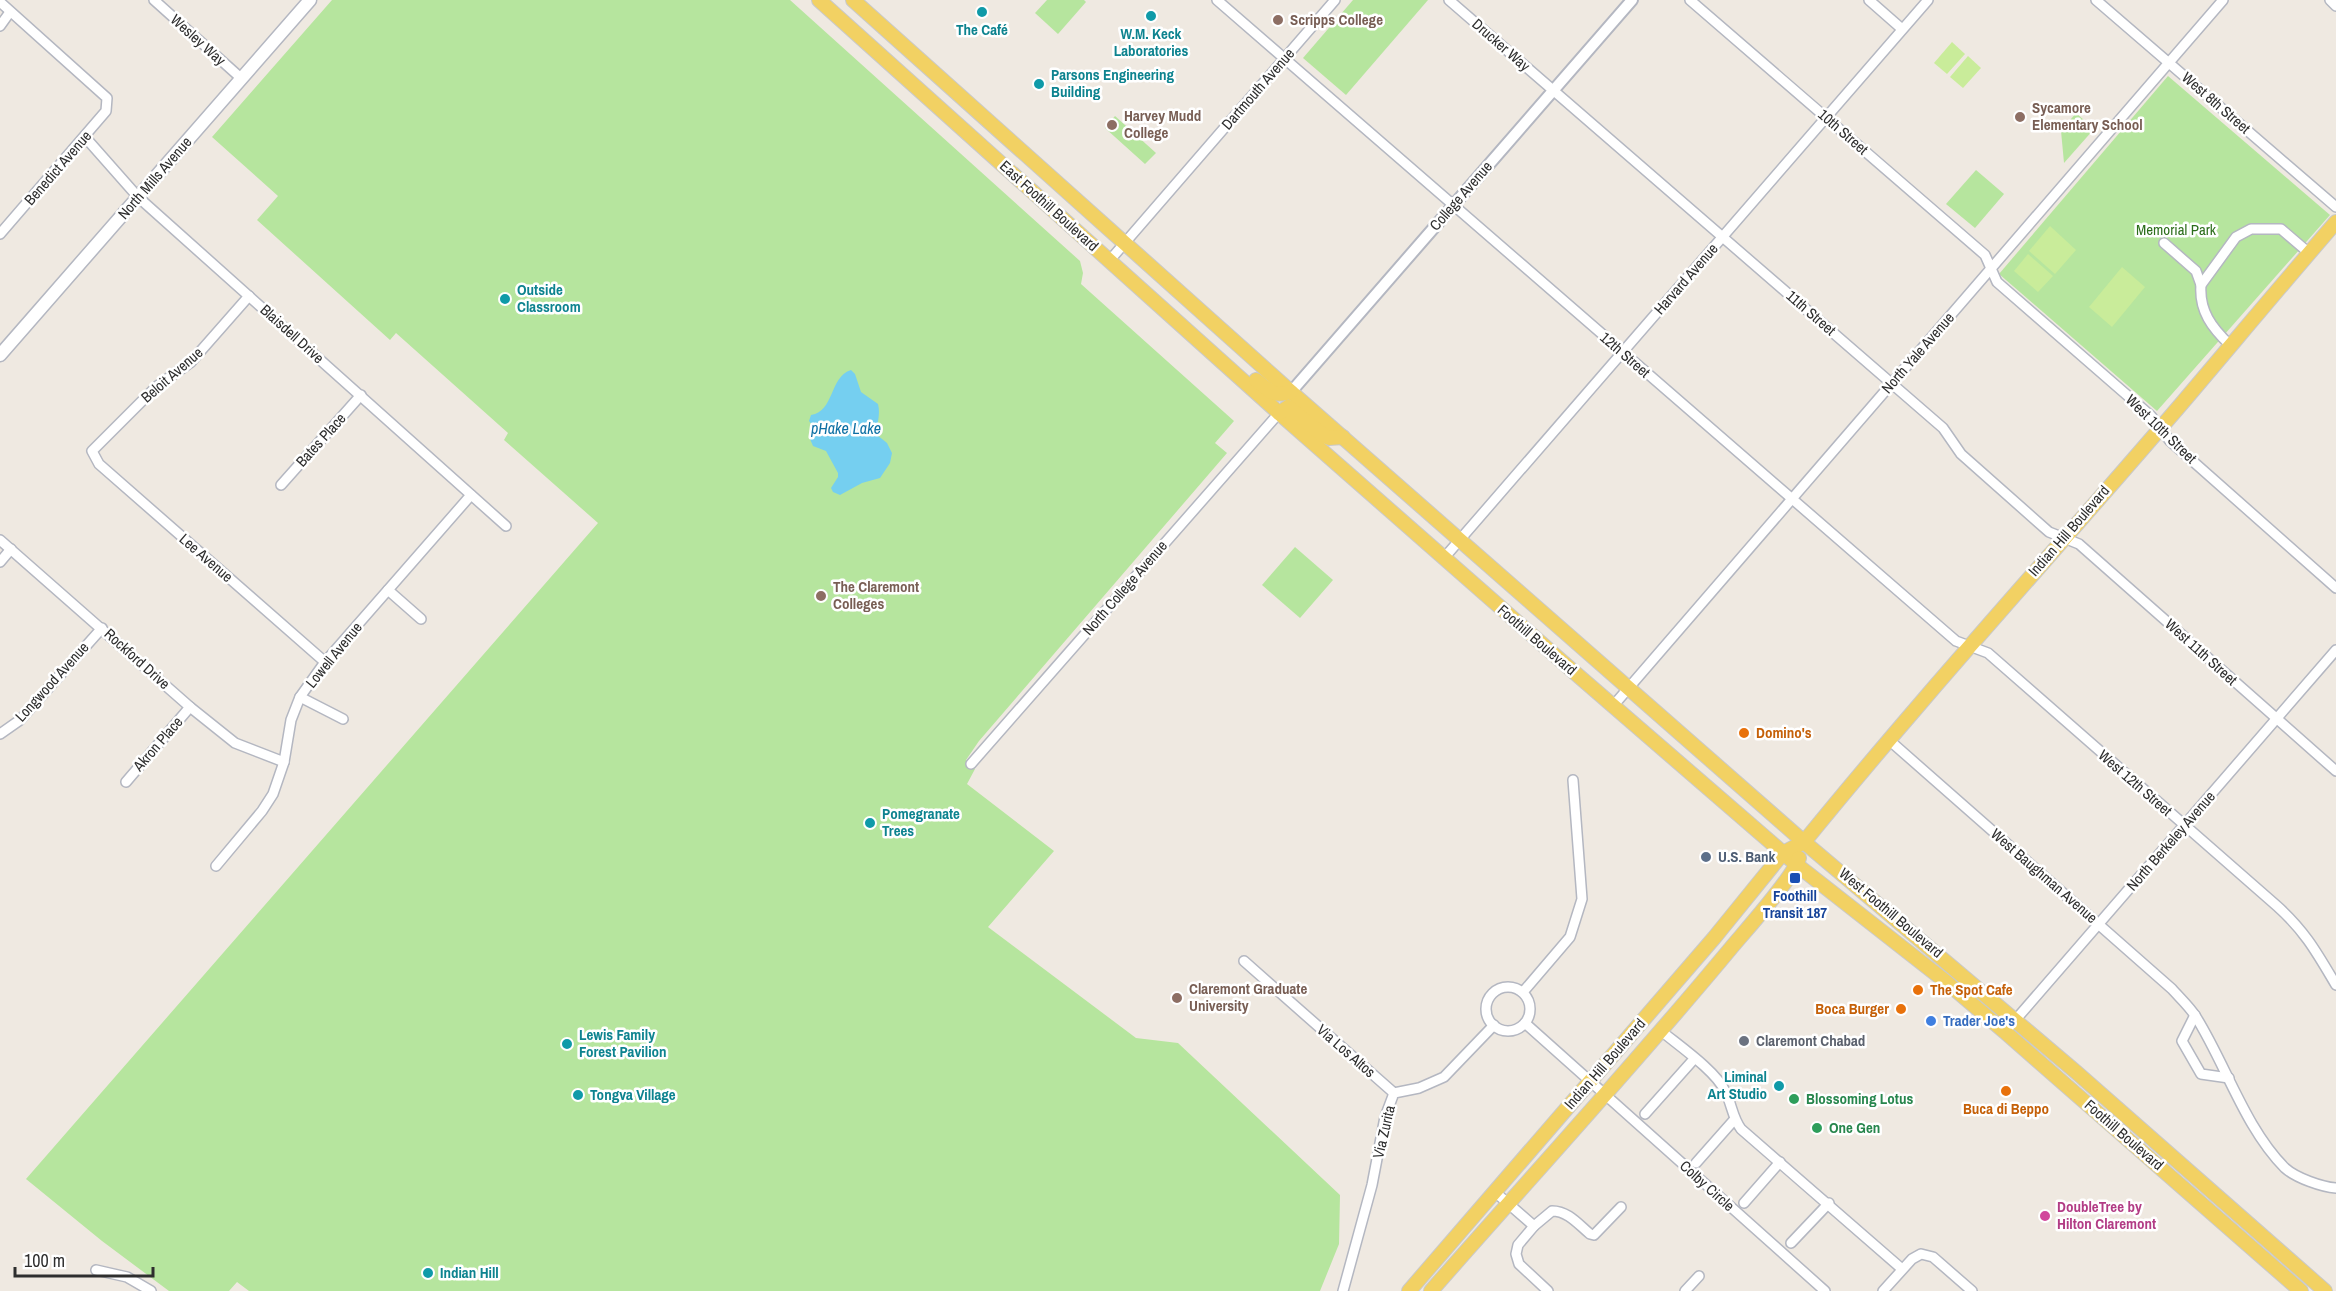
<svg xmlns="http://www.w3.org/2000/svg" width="2336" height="1291" font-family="'Archivo Narrow',sans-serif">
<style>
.green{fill:#b6e59e}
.pitch{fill:#c9ec9a}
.water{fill:#75cff0}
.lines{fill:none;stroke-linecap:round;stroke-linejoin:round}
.minor-casing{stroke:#b4b7c1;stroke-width:12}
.tertiary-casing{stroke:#b4b7c1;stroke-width:14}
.secondary-casing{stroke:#b4b7c1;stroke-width:15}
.primary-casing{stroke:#c9c9c9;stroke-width:16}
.minor{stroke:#fff;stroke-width:9}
.tertiary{stroke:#fff;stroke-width:10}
.secondary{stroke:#fff;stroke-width:12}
.primary{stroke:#f2d163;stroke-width:14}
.culture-dot{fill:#0f9aa8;stroke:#fff;stroke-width:2}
.education-dot{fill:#8d6e63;stroke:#fff;stroke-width:2}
.food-dot{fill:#e8710a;stroke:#fff;stroke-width:2}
.service-dot{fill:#5c6f8a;stroke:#fff;stroke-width:2}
.transit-dot{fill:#1a4fb4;stroke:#fff;stroke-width:2}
.shop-dot{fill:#3f7fe0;stroke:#fff;stroke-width:2}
.worship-dot{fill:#6b7280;stroke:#fff;stroke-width:2}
.leisure-dot{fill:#2e9e5b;stroke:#fff;stroke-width:2}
.hotel-dot{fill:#d1479c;stroke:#fff;stroke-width:2}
.labels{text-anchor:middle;stroke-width:5;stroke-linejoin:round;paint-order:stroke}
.education-label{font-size:15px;font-weight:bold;fill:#785e54;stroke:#fff;text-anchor:start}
.culture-label{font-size:15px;font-weight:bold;fill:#0d838f;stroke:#fff;text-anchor:start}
.street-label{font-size:15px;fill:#2e2e2e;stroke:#fff}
.park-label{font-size:15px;fill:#2c6e1b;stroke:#fff}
.food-label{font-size:15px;font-weight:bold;fill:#c56008;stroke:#fff;text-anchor:start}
.service-label{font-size:15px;font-weight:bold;fill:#4e5e75;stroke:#fff;text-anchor:start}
.transit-label{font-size:15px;font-weight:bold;fill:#164399;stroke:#fff}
.shop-label{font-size:15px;font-weight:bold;fill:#366cbe;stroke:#fff;text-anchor:start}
.worship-label{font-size:15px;font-weight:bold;fill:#5b616d;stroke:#fff;text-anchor:start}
.leisure-label{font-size:15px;font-weight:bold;fill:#27864d;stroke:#fff;text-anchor:start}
.hotel-label{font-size:15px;font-weight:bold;fill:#b23c85;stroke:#fff;text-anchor:start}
.water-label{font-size:16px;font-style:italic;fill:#0d6fa3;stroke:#fff}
</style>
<rect width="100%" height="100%" fill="#efe9e1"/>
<!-- green -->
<g class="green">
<polygon points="332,0 790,0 1080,261 1083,273 1081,284 1234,421 1215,443 1227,453 979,741 966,760 975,769 967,784 1054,851 988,927 1136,1038 1178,1043 1340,1195 1339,1244 1320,1291 249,1291 237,1282 229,1291 169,1291 102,1241 26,1179 598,523 504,440 508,433 396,333 390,340 257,220 278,196 212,137"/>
<polygon points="1047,0 1084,0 1086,2 1058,34 1035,13"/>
<polygon points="1353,0 1428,0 1346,95 1303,58"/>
<polygon points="2168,76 2330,215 2157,411 1999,274"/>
<polygon points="2076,113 2094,129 2064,163 2061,131"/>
<polygon points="1115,116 1156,153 1145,164 1105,128"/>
<polygon points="1976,170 2004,194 1975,228 1946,204"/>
<polygon points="1295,547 1333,580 1300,618 1262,585"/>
</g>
<!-- pitch -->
<g class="pitch">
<polygon points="1952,42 1965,54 1947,74 1934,63"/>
<polygon points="1968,56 1981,68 1963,88 1950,77"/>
<polygon points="2050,226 2076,250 2055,274 2029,251"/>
<polygon points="2028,254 2053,276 2038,292 2014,271"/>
<polygon points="2122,267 2145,287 2112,327 2089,307"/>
</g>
<!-- water -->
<path class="water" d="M 851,370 L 855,374 L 861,392 L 878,404 C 881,416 876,424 877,435 L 887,443 L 892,453 L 890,463 L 880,478 L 862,483 L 840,495 L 833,492 L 831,488 L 838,477 L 838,473 L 826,451 L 813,446 L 810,439 L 813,426 L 809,421 L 811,415 C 835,411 829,377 851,370 Z"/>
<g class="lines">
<!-- minor casing -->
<g class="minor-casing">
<g id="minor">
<polyline points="154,0 242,79"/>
<path d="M 1217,0 L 1956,641 L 1988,653 L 2277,906 C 2305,931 2317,953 2336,985"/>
<polyline points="1449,0 1943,428 1961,454 2049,532 2079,544 2336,771"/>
<polyline points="1690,0 1985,255 1997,282 2151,416 2170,441 2336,588"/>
<polyline points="1869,0 1902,29"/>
<polyline points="2096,0 2336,207"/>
<polyline points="2330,0 2336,6"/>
<polyline points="0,2 107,98 106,111 0,234"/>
<polyline points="0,26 10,12"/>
<polyline points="85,137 138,197 506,526"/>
<polyline points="2164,243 2196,271 2201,285"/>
<polyline points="1110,260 1335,0"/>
<polyline points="249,296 191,362 156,387 92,451 99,464 325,662"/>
<path d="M 2230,345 C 2212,328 2199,311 2201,285 L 2236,237 L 2251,229 L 2281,229 L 2309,253"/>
<polyline points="281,485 361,395"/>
<polyline points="0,540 190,707 235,743 284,762"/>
<polyline points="1444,558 1928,0"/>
<polyline points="0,562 11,549"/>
<polyline points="388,590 421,619"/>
<polyline points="300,697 343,719"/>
<polyline points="1613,706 2223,0"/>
<polyline points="0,734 20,720 102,628"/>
<path d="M 1889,740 L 2172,989 C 2180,998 2190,1007 2196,1017 C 2226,1065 2245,1128 2285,1168 C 2296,1178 2322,1187 2336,1188"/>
<polyline points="971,764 1279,413"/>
<polyline points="126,782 190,707"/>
<polyline points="216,866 262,811 273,794 284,762 291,720 300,697 325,662 471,495"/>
<polyline points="1244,961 1394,1093"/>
<circle cx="1508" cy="1009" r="22"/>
<polyline points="1523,992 1570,937 1582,899 1573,780"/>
<polyline points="2195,1015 2182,1041 2201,1074 2229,1078"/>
<polyline points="1525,1023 1825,1291"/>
<path d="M 1660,1030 C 1678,1045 1716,1071 1725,1091 C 1732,1104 1732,1117 1741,1129 L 1902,1269"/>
<polyline points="2005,1032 2336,650"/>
<polyline points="1645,1114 1694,1059"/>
<polyline points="1696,1163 1734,1120"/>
<polyline points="1495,1192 1534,1226"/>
<polyline points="1744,1203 1780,1162"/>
<polyline points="1791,1243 1829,1203"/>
<polyline points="96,1270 127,1277 151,1291"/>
<polyline points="1343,1291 1372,1185 1385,1117 1394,1093 1419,1088 1444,1077 1494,1025"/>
<path d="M 1548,1291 L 1519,1264 L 1516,1254 L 1518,1245 L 1534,1226 L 1552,1211 C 1568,1211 1578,1224 1590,1234 L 1594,1235 L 1621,1207"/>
<polyline points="1685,1291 1699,1276"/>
<polyline points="1883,1291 1912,1259 1921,1254 1933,1257 1972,1291"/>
</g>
</g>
<!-- tertiary casing -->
<g class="tertiary-casing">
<polyline id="tertiary" points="1291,392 1632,0"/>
</g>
<!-- secondary casing -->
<g class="secondary-casing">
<polyline id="secondary" points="0,355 310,0"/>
</g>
<!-- primary casing -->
<g class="primary-casing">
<g id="primary">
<polyline points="819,0 1279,413 1574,672 1797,865 1945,981 2005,1032 2301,1291"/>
<polyline points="853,0 1291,392 1804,842 2076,1072 2325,1291"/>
<path d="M 1256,380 C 1270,391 1273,397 1291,392"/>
<polyline points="1279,413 1288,407 1323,435 1329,438 1343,437"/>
<path d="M 1409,1291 L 1714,938 L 1783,853 L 1804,842 C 1926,692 2057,549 2183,402 C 2234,342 2284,282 2336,222"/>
<path d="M 1431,1291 C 1531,1177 1634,1065 1731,948 C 1746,930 1794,877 1799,858"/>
</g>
</g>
<!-- minor -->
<use href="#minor" class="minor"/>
<!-- tertiary -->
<use href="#tertiary" class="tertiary"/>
<!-- secondary -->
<use href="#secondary" class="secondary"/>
<!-- primary -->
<use href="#primary" class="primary"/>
</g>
<!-- markers -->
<g class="culture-dot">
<circle cx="982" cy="12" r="6"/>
<circle cx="1151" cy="16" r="6"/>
<circle cx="1039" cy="84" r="6"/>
<circle cx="505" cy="299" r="6"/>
<circle cx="870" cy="823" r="6"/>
<circle cx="567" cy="1044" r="6"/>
<circle cx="1779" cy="1086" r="6"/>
<circle cx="578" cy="1095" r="6"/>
<circle cx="428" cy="1273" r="6"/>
</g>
<g class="education-dot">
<circle cx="1278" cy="20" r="6"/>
<circle cx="2020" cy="117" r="6"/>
<circle cx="1112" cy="125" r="6"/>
<circle cx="821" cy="596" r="6"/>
<circle cx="1177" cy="998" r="6"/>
</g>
<g class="food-dot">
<circle cx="1744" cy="733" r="6"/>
<circle cx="1918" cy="990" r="6"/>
<circle cx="1901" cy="1009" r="6"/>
<circle cx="2006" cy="1091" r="6"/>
</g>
<circle class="service-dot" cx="1706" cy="857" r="6"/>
<rect class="transit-dot" x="1789" y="872" width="12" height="12" rx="3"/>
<circle class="shop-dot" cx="1931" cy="1021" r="6"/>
<circle class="worship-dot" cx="1744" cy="1041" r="6"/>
<g class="leisure-dot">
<circle cx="1794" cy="1099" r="6"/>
<circle cx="1817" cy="1128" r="6"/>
</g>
<circle class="hotel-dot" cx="2045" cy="1216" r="6"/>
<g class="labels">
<!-- education labels -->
<g class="education-label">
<text x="1290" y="25">Scripps College</text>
<text x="2032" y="113">Sycamore<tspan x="2032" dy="17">Elementary School</tspan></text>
<text x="1124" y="121">Harvey Mudd<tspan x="1124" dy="17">College</tspan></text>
<text x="833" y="592">The Claremont<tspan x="833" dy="17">Colleges</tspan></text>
<text x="1189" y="994">Claremont Graduate<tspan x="1189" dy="17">University</tspan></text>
</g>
<!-- culture labels -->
<g class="culture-label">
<text x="982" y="35" text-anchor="middle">The Café</text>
<text x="1151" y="39" text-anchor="middle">W.M. Keck<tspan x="1151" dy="17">Laboratories</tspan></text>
<text x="1051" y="80">Parsons Engineering<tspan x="1051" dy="17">Building</tspan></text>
<text x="517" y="295">Outside<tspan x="517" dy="17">Classroom</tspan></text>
<text x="882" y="819">Pomegranate<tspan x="882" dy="17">Trees</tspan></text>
<text x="579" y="1040">Lewis Family<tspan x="579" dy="17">Forest Pavilion</tspan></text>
<text x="1767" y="1082" text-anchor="end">Liminal<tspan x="1767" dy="17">Art Studio</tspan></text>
<text x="590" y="1100">Tongva Village</text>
<text x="440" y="1278">Indian Hill</text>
</g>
<!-- street labels -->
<g class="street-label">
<text transform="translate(198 40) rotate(42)" y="5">Wesley Way</text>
<text transform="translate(1501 45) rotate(41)" y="5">Drucker Way</text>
<text transform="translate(1258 89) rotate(-49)" y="5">Dartmouth Avenue</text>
<text transform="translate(2216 103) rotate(41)" y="5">West 8th Street</text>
<text transform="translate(1843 132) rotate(41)" y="5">10th Street</text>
<text transform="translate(58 168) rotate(-49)" y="5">Benedict Avenue</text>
<text transform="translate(155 178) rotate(-49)" y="5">North Mills Avenue</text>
<text transform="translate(1461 196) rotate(-49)" y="5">College Avenue</text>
<text transform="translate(1049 206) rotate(42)" y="5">East Foothill Boulevard</text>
<text transform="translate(1686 279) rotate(-49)" y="5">Harvard Avenue</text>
<text transform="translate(1811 313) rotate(41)" y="5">11th Street</text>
<text transform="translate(292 334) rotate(42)" y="5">Blaisdell Drive</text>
<text transform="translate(1918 353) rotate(-49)" y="5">North Yale Avenue</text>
<text transform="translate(1625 355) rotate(41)" y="5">12th Street</text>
<text transform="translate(172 375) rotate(-41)" y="5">Beloit Avenue</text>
<text transform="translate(2161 429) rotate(44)" y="5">West 10th Street</text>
<text transform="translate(321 440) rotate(-48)" y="5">Bates Place</text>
<text transform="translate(2069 531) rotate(-49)" y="5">Indian Hill Boulevard</text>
<text transform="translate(206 558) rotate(41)" y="5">Lee Avenue</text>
<text transform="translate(1125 588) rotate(-49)" y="5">North College Avenue</text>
<text transform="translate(1537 640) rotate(41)" y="5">Foothill Boulevard</text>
<text transform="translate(2201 652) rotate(42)" y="5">West 11th Street</text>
<text transform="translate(334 655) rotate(-51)" y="5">Lowell Avenue</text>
<text transform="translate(137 659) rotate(42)" y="5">Rockford Drive</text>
<text transform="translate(52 682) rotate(-48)" y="5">Longwood Avenue</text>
<text transform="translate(158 744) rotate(-49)" y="5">Akron Place</text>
<text transform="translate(2135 783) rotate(41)" y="5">West 12th Street</text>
<text transform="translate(2171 841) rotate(-49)" y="5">North Berkeley Avenue</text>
<text transform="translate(2044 876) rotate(41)" y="5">West Baughman Avenue</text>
<text transform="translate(1891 913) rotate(40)" y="5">West Foothill Boulevard</text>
<text transform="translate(1346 1051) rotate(41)" y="5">Via Los Altos</text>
<text transform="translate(1605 1064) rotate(-49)" y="5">Indian Hill Boulevard</text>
<text transform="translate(1384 1132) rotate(-77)" y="5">Via Zurita</text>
<text transform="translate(2124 1135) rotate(41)" y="5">Foothill Boulevard</text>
<text transform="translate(1707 1186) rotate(42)" y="5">Colby Circle</text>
</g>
<!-- park labels -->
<g class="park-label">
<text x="2176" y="235">Memorial Park</text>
</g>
<!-- food labels -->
<g class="food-label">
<text x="1756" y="738">Domino's</text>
<text x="1930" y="995">The Spot Cafe</text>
<text x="1889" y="1014" text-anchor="end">Boca Burger</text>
<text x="2006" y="1114" text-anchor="middle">Buca di Beppo</text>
</g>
<!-- service labels -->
<g class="service-label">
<text x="1718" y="862">U.S. Bank</text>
</g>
<!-- transit labels -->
<g class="transit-label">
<text x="1795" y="901">Foothill<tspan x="1795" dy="17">Transit 187</tspan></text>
</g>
<!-- shop labels -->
<g class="shop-label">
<text x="1943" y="1026">Trader Joe's</text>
</g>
<!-- worship labels -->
<g class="worship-label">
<text x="1756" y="1046">Claremont Chabad</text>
</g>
<!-- leisure labels -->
<g class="leisure-label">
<text x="1806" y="1104">Blossoming Lotus</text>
<text x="1829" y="1133">One Gen</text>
</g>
<!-- hotel labels -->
<g class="hotel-label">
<text x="2057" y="1212">DoubleTree by<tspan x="2057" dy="17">Hilton Claremont</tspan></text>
</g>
<!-- water labels -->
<g class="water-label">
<text x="846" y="434">pHake Lake</text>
</g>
</g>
<!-- scale -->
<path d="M15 1267v9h138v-9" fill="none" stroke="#2e2e2e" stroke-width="3"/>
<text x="24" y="1267" font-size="18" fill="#2e2e2e" stroke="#ffffff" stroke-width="4.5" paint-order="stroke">100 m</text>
</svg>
